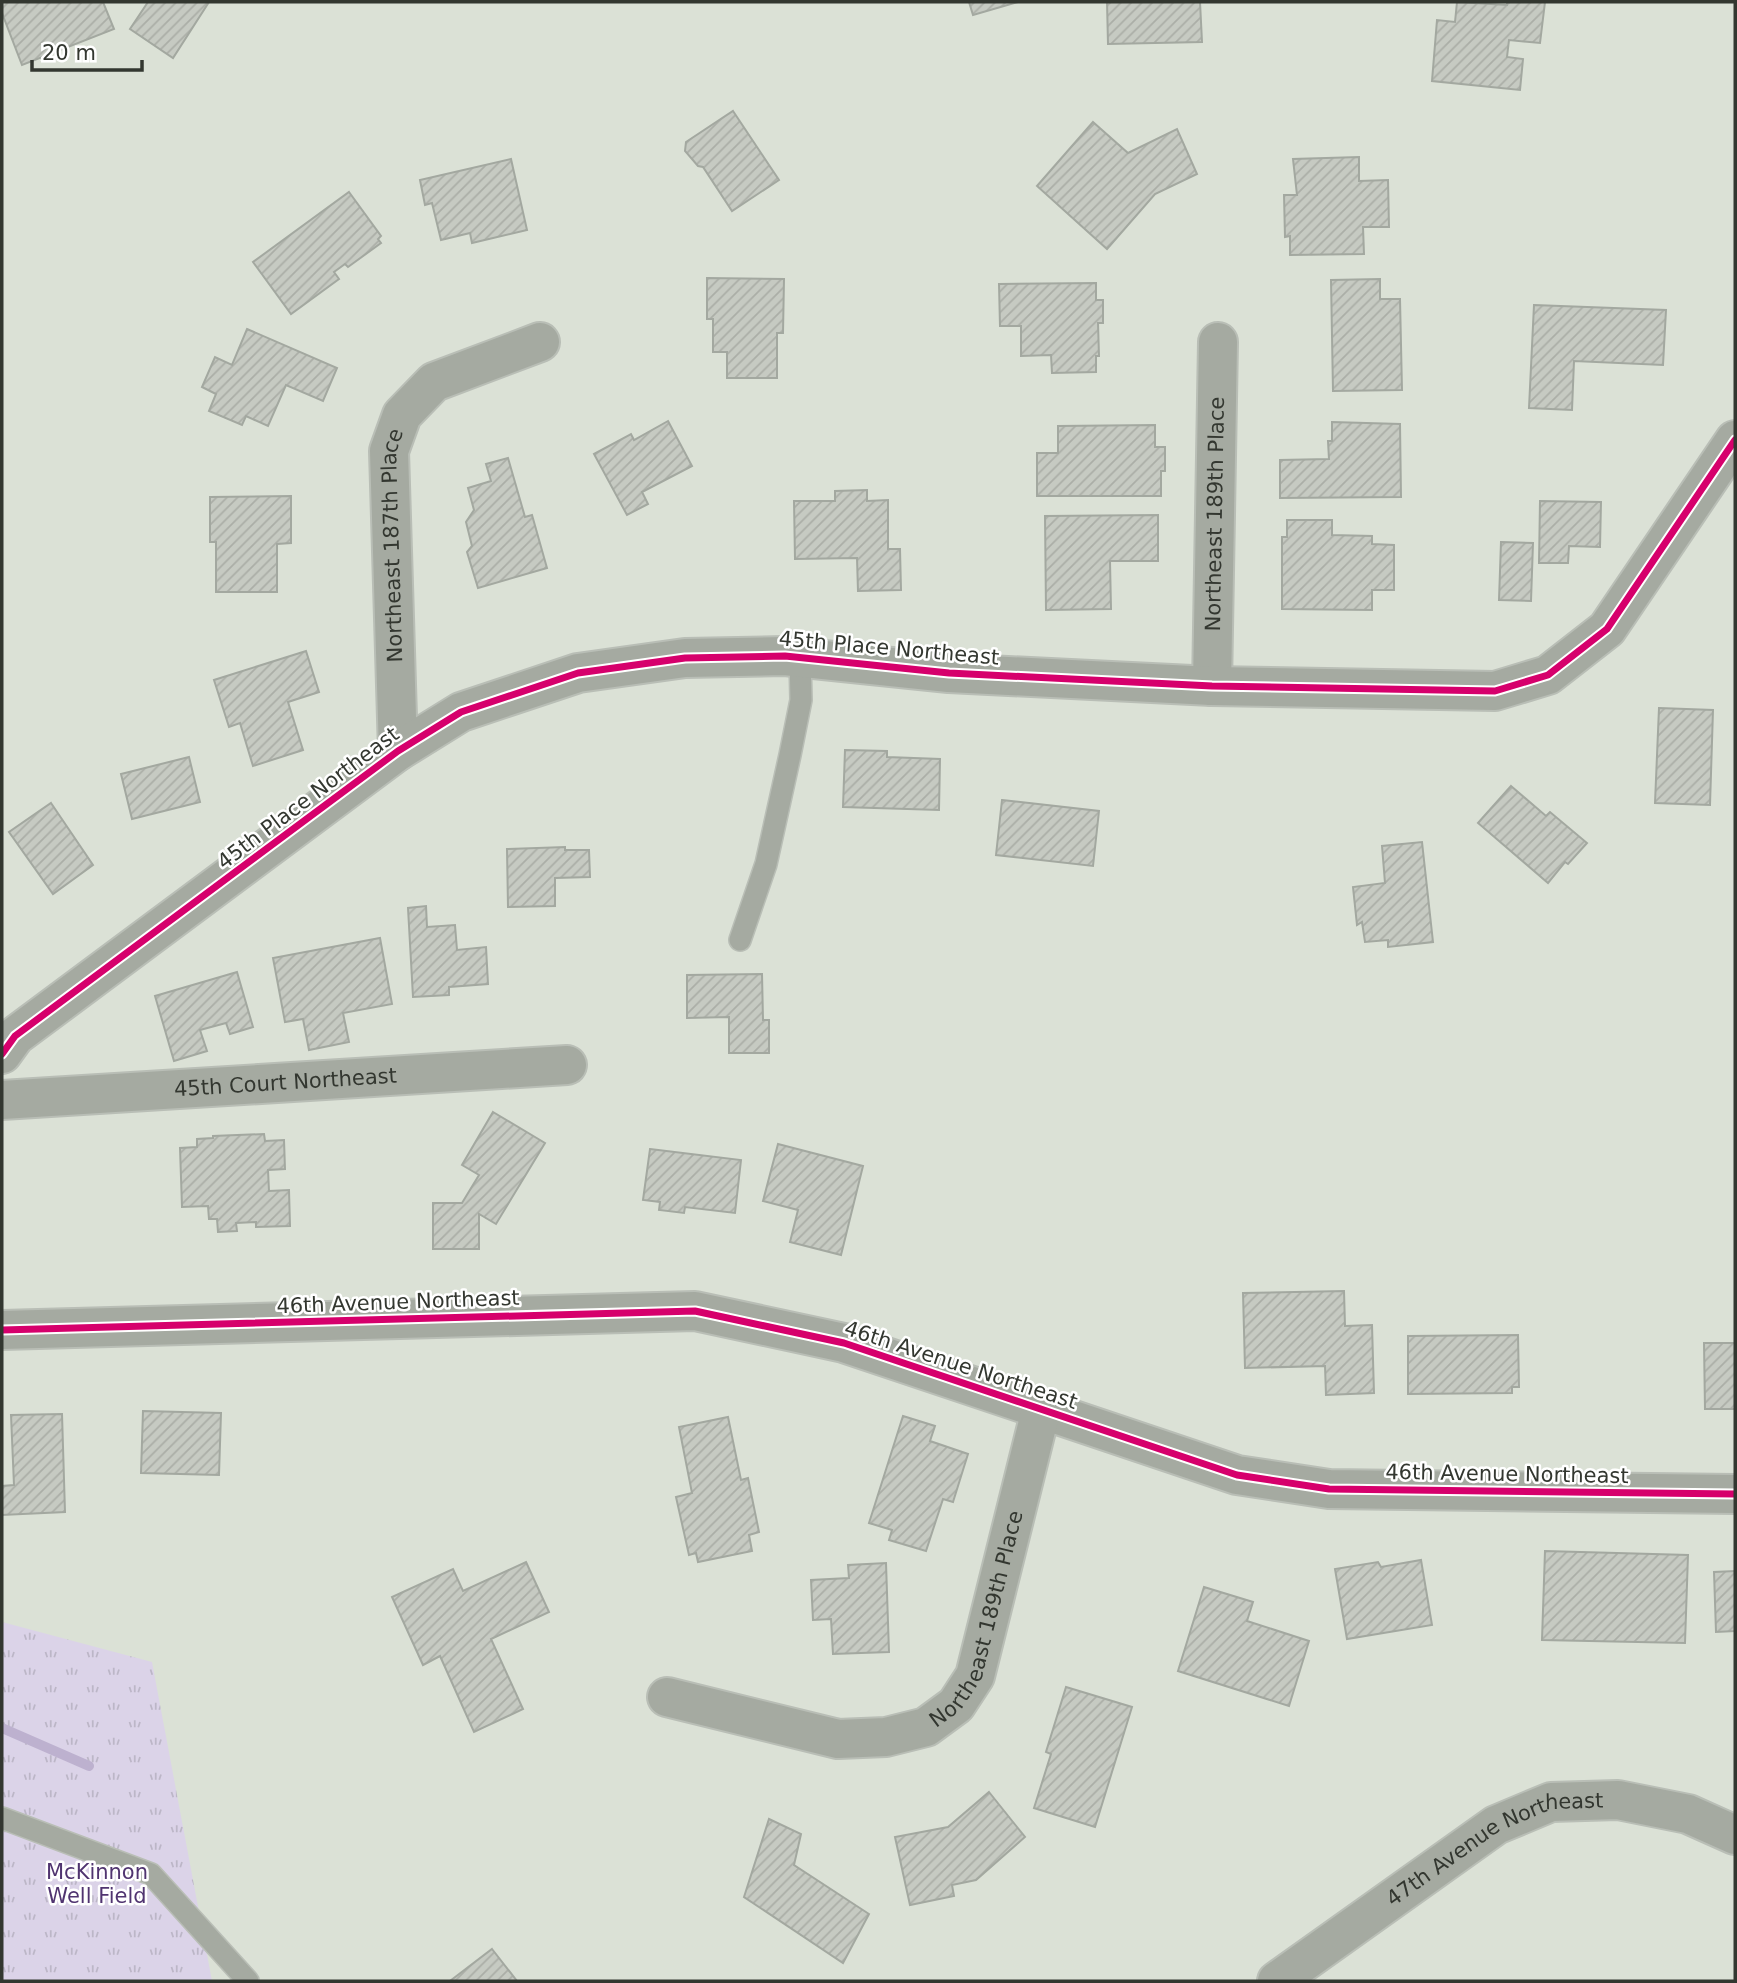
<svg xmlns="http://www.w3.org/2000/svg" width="1737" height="1983" font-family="'DejaVu Sans',sans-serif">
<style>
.grass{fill:url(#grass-tufts)}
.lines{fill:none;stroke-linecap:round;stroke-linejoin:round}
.stream{stroke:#bdb1cf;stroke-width:10}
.building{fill:url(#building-hatch);stroke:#a3a8a0;stroke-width:2}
.lane-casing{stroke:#b9beb6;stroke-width:24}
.street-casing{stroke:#b9beb6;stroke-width:42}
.lane{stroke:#a5aaa1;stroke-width:21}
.street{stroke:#a5aaa1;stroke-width:38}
.cycleway-casing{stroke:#fff;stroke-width:11}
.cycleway{stroke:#d6006c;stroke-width:7}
.labels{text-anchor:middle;stroke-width:5;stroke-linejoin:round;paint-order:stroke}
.street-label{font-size:21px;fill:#333730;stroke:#fff}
.park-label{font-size:21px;fill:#503470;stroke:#fff}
</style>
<defs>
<pattern id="grass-tufts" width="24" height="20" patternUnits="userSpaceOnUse" patternTransform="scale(1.75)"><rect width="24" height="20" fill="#dbd3e8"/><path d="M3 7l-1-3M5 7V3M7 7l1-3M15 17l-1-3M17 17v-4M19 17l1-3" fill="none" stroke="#bcb6c7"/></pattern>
<pattern id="building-hatch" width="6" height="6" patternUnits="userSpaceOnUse" patternTransform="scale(1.75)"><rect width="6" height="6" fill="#c6cac2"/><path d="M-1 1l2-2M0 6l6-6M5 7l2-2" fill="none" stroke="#abaea7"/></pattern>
</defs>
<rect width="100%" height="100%" fill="#dbe1d6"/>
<!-- grass -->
<polygon class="grass" points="2,1622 152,1662 212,1981 2,1981"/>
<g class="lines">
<!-- stream -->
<polyline class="stream" points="2,1728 89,1766"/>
</g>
<!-- building -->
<g class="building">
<polygon points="2,2 103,2 114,29 22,65 2,13"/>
<polygon points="148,2 209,2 173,58 130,29"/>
<polygon points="969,2 1018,2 973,15"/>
<polygon points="1107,2 1200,2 1202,42 1108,44"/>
<polygon points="1457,2 1507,5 1507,2 1545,2 1540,43 1509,40 1507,57 1523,59 1520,90 1432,81 1437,20 1455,22"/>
<polygon points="733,111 779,180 732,211 703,167 698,166 685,151 686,142"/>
<polygon points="1093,122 1128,153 1177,129 1197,174 1155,194 1107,249 1037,186"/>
<polygon points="1359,157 1359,181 1388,180 1389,227 1363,227 1364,254 1290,255 1290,236 1285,237 1284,195 1297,195 1293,159"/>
<polygon points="511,159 527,230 472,243 470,233 441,240 432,203 425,205 420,180"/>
<polygon points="349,192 381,236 378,239 381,243 348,267 345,264 334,272 339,279 291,314 253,262"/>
<polygon points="707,278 784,279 783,333 777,333 777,378 727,378 727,352 713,352 713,319 707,319"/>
<polygon points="1380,279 1380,299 1400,299 1402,390 1333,391 1331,280"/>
<polygon points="1096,283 1096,300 1103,300 1103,323 1098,323 1099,356 1096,356 1096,372 1052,373 1051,355 1021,356 1021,326 1000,326 999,284"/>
<polygon points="1534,305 1666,310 1663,365 1574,361 1572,410 1529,408"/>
<polygon points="247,329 337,368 323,401 286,385 268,426 246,416 242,425 209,411 216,394 202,387 215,357 232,365"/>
<polygon points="668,421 692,466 642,492 648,504 627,515 594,454 631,434 634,440"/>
<polygon points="1332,422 1400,424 1401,497 1280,498 1280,460 1329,459 1328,441 1332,441"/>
<polygon points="1155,425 1155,447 1165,447 1165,471 1161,471 1161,496 1037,496 1037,453 1058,453 1058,426"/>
<polygon points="508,458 525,517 532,515 547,568 478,588 467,552 472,546 466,522 474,510 468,488 491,481 486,464"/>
<polygon points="867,490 867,501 888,500 888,549 900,549 901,590 858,591 857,558 795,559 794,501 835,501 835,491"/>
<polygon points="291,496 291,543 277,544 277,592 216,592 216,542 210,542 210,497"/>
<polygon points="1540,501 1601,502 1600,547 1569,546 1568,563 1539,563"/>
<polygon points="1158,515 1158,561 1110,561 1111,609 1046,610 1045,516"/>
<polygon points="1287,520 1332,520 1332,535 1372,536 1372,544 1394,545 1394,590 1372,590 1372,610 1282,609 1282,537 1287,537"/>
<polygon points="1501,542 1533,543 1531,601 1499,600"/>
<polygon points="306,651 319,692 288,702 303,750 253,766 240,723 229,727 214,680"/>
<polygon points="1659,708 1713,710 1710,805 1655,803"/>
<polygon points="845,750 887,751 887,757 940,759 939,810 843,807"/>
<polygon points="189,757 200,802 132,819 121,774"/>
<polygon points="1511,786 1546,816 1550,812 1587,843 1568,864 1565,862 1548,883 1478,823"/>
<polygon points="1002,800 1099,811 1093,866 996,855"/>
<polygon points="51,803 93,865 53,894 9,832"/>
<polygon points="1422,842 1433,942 1388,947 1388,940 1365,942 1362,922 1357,925 1353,887 1385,883 1382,846"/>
<polygon points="565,847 565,850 589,850 590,877 555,878 555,906 508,907 507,849"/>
<polygon points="426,906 427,927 455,925 457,950 486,947 488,984 449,987 449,995 413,997 408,908"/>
<polygon points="380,938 392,1004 343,1013 349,1042 309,1050 303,1019 285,1022 273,958"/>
<polygon points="237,972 253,1027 230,1034 226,1023 200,1030 207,1051 174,1061 155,996"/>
<polygon points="762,974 763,1020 769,1020 769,1053 729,1053 729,1017 687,1018 687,975"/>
<polygon points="493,1112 545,1143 496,1224 479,1214 479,1249 433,1249 433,1203 462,1203 479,1175 462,1165"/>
<polygon points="264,1134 265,1141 284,1140 285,1169 268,1170 269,1191 289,1190 290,1226 256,1227 256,1222 236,1223 237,1231 218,1232 217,1219 209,1219 208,1206 182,1207 180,1148 197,1147 197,1139 213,1138 213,1136"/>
<polygon points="778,1144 863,1166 841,1255 790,1242 798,1210 763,1201"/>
<polygon points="650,1149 741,1160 735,1213 685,1207 684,1213 659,1210 660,1202 643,1200"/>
<polygon points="1344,1291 1345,1326 1372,1325 1374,1393 1326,1395 1325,1366 1245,1368 1243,1293"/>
<polygon points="1518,1335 1519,1387 1512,1387 1512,1393 1408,1394 1408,1336"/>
<polygon points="1704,1343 1735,1343 1735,1409 1705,1409"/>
<polygon points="143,1411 221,1413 219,1475 141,1473"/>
<polygon points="62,1414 65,1512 2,1515 2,1486 14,1485 11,1415"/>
<polygon points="903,1416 935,1426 930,1441 968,1454 953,1502 943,1499 926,1551 889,1540 892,1530 869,1523"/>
<polygon points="728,1417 741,1480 748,1478 759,1532 749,1535 752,1551 698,1562 696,1553 689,1555 676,1497 692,1493 679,1427"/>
<polygon points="1545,1551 1688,1555 1685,1643 1542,1640"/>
<polygon points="1421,1560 1432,1625 1347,1639 1335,1569 1378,1562 1381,1567"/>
<polygon points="526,1562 549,1612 491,1639 523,1709 474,1732 440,1656 423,1665 392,1597 453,1569 463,1591"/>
<polygon points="886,1563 889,1652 833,1654 831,1619 813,1620 811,1580 849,1578 848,1565"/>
<polygon points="1735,1571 1735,1631 1716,1632 1714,1572"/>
<polygon points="1204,1587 1253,1602 1247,1621 1309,1641 1289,1706 1178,1671"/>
<polygon points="1066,1687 1132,1707 1095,1827 1034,1808 1051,1754 1046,1752"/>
<polygon points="989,1792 1025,1837 976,1880 952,1885 954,1896 910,1905 895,1837 948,1827"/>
<polygon points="769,1819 801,1834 794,1865 869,1914 843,1963 744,1897"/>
<polygon points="492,1949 517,1981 450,1981"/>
</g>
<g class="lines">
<!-- lane casing -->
<g class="lane-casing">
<g id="lane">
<polyline points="740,940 766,864 790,755 801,700 800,657"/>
<polyline points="2,1818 151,1874 248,1981"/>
</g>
</g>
<!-- street casing -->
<g class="street-casing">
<g id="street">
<path id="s1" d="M 1212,686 L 1218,342"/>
<path id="s2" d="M 398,751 L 389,451 L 402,415 L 434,382 L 540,342"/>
<polyline points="2,1054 15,1036 398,751 461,712 578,673 685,658 785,656 949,673 1212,686 1495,691 1548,675 1607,629 1735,440"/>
<path id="s3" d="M 2,1100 L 567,1065"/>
<polyline points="2,1330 695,1311 844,1343 1237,1475 1329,1489 1735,1494"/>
<path id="s4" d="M 667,1697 L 838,1739 L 886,1737 L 926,1727 L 956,1705 L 975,1676 L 1041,1410"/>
<path id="s5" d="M 1277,1981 L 1496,1825 L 1551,1802 L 1618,1800 L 1688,1814 L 1735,1835"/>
</g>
</g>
<!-- lane -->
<use href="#lane" class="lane"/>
<!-- street -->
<use href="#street" class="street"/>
<!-- cycleway casing -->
<g class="cycleway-casing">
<g id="cycleway">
<polyline points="2,1054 15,1036 398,751 461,712 578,673 685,658 785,656 949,673 1212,686 1495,691 1548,675 1607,629 1735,440"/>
<polyline points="2,1330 695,1311 844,1343 1237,1475 1329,1489 1735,1494"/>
</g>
</g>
<!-- cycleway -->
<use href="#cycleway" class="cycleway"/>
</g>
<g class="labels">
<!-- street labels -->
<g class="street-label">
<text dy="7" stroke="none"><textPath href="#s1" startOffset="172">Northeast 189th Place</textPath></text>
<text dy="7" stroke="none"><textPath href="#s2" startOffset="206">Northeast 187th Place</textPath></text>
<text transform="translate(889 648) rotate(5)" y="7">45th Place Northeast</text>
<text transform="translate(308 798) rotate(-37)" y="7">45th Place Northeast</text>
<text dy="7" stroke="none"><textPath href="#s3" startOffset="284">45th Court Northeast</textPath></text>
<text transform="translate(398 1302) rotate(-2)" y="7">46th Avenue Northeast</text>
<text transform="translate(961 1365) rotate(18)" y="7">46th Avenue Northeast</text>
<text transform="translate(1507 1474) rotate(1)" y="7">46th Avenue Northeast</text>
<text dy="7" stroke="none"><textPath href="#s4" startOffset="390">Northeast 189th Place</textPath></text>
<text dy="7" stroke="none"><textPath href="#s5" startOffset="259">47th Avenue Northeast</textPath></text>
</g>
<!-- park labels -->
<g class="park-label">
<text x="97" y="1879">McKinnon<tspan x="97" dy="24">Well Field</tspan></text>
</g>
</g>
<!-- border -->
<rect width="1737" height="1983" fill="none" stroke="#333730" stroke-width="7"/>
<!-- scale -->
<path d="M32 60v10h110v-10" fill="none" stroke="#333730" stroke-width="3.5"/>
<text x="42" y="60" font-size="21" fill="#333730" stroke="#ffffff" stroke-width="5" paint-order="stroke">20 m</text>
</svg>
